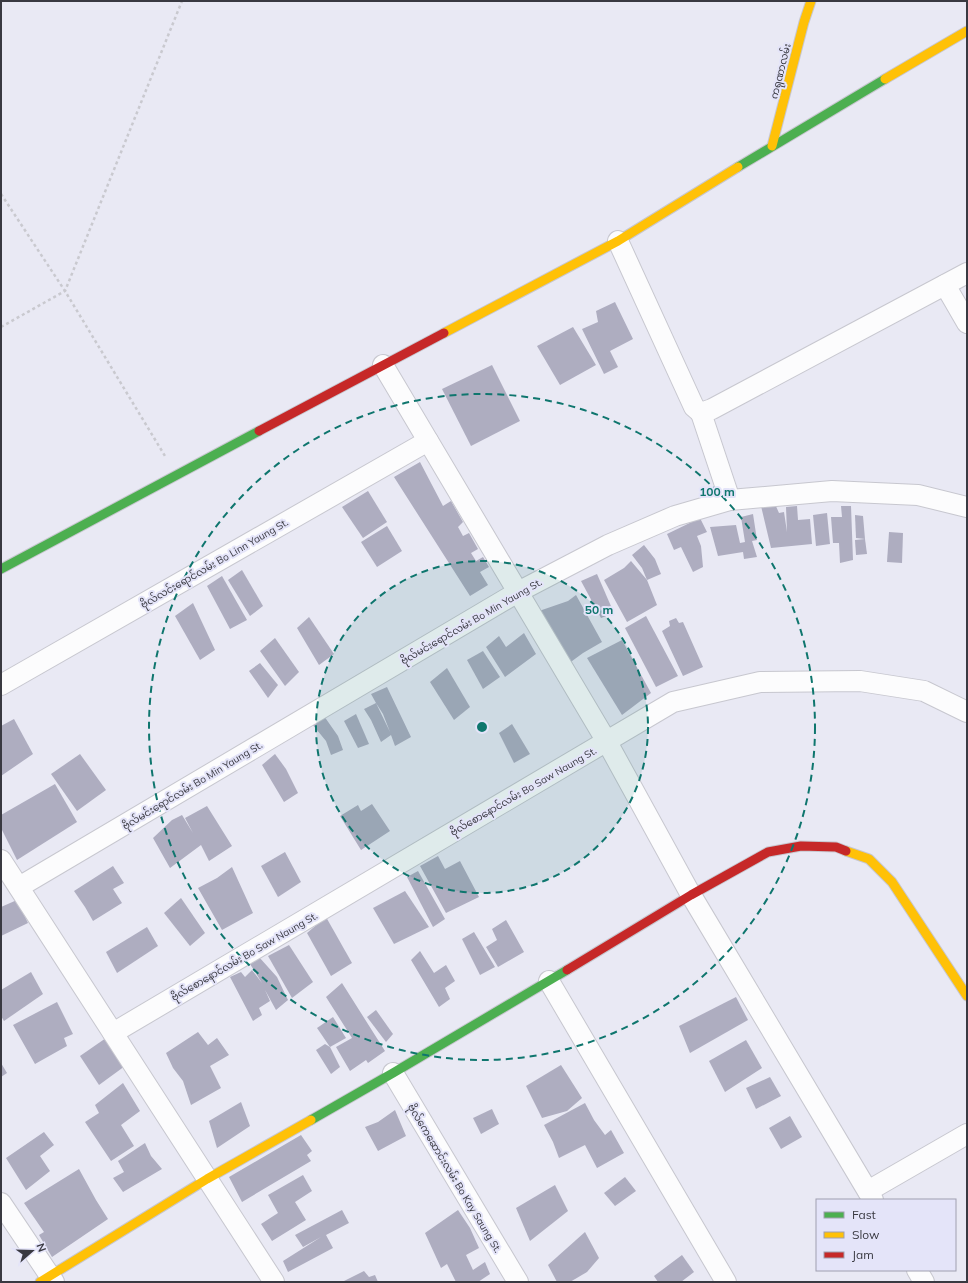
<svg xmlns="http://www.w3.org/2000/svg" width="968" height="1283" font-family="Mulish,'Noto Sans Myanmar',sans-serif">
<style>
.building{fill:#aeadc0}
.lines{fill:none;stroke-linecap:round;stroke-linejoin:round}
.street-casing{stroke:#c7c7cf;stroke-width:22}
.fast-casing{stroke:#c7c7cf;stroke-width:11}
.slow-casing{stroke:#c7c7cf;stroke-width:11}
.jam-casing{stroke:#c7c7cf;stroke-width:11}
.path{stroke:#c9c9cf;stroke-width:2.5;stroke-dasharray:3 3;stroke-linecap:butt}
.street{stroke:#fcfcfd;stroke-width:20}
.fast{stroke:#4caf50;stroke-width:9}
.slow{stroke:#ffc107;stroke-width:9}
.jam{stroke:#c62828;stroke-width:9}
.ring{fill:none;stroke:#0f766e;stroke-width:2;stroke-dasharray:7 5}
.labels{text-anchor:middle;stroke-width:4;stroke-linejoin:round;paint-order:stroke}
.street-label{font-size:10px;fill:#393941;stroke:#e4e4f9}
.centre{fill:#0f766e;stroke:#e4e4f9;stroke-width:2}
.ring-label{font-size:12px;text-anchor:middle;font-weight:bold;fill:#0f766e;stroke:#e4e4f9;stroke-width:4;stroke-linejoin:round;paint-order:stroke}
</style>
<rect width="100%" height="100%" fill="#e9e9f4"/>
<!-- building -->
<g class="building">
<polygon points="615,302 633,339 610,351 618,367 604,374 582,329 598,322 596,311"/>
<polygon points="573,327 596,365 560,385 537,346"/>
<polygon points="492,365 520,421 471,446 442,389"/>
<polygon points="420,462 443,506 451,501 463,522 458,527 463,536 469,533 478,549 471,553 476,561 483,557 489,567 480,572 488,585 470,596 394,477"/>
<polygon points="368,491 387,522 363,538 342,507"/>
<polygon points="775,504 779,513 784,512 787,532 786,507 797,506 798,520 810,519 812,544 771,548 761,506"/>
<polygon points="841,506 851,506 853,560 840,563 839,543 833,543 831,517 842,517"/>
<polygon points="827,513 830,544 816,546 813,515"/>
<polygon points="753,514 757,540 752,541 757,557 744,559 743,552 718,556 710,527 736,525 740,543 745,542 741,517"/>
<polygon points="855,515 863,516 865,539 856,538"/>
<polygon points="700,518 707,532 697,536 701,546 703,567 693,572 681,547 674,550 667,534"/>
<polygon points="387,526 402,551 377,567 361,542"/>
<polygon points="889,532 903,533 902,563 887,562"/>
<polygon points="865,539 867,554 856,555 855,540"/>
<polygon points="644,545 655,559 661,574 647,580 642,568 632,555"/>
<polygon points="631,561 647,580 657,605 627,622 604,580 624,568"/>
<polygon points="242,570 263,606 250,616 228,580"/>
<polygon points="597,574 614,613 601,618 581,581"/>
<polygon points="222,576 247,620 230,629 207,586"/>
<polygon points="576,595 602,642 583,653 568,664 539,611 568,601"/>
<polygon points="193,603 215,650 200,660 175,616"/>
<polygon points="646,616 678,676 656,687 625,628"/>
<polygon points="309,617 334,654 319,665 297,628"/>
<polygon points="676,618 679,623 683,622 703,667 683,676 662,631 670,626 669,621"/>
<polygon points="524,633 536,654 505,677 486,647 499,636 506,647"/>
<polygon points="275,638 299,672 285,686 260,651"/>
<polygon points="622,640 651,693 622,715 587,658"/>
<polygon points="483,651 500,677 483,689 467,660"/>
<polygon points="260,663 278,685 268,698 249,671"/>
<polygon points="447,668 470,707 454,720 430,682"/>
<polygon points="387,687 411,737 395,746 391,735 381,742 371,720 364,709 376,703 390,732 383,714 376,703 371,694"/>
<polygon points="356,714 369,744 358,748 344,721"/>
<polygon points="324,716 338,736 343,750 331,755 326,741 312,724"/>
<polygon points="14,719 33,754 1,776 1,726"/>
<polygon points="512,724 530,754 514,763 499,733"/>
<polygon points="80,754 106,790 77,811 51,774"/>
<polygon points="275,754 286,769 298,793 284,802 262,765"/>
<polygon points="55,784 77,822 17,860 1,828 1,815"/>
<polygon points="372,804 390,831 361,850 340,816 358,805 361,811"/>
<polygon points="207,806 232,846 209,861 201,845 170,868 153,838 172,820 182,815 193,833 185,818"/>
<polygon points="285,852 301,882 278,897 261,866"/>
<polygon points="438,856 445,869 460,861 479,897 446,913 420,866"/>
<polygon points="113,866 124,883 113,889 122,903 93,921 85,907 74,891"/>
<polygon points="232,867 253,913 222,930 198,888 217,878"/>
<polygon points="418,871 445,919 433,927 407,877"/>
<polygon points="405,891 429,927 394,944 373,908"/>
<polygon points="181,898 205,933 190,946 164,913"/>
<polygon points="17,900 28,923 1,936 1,907"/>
<polygon points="326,917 352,963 331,976 307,933"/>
<polygon points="506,920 524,952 498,967 486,947 497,940 492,929"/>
<polygon points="147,927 158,946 117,973 106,952"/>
<polygon points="474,932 495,967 480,975 462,939"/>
<polygon points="289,945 313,982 292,998 268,956"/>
<polygon points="420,951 434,973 446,965 455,981 445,988 450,999 439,1007 411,960"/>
<polygon points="259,957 277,977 288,1000 276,1010 265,990 270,1001 259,1008 262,1015 253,1021 230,977 241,972 245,977 252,970 262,983 250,964"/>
<polygon points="31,972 43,994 4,1021 1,1016 1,990"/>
<polygon points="342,983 385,1051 368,1063 366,1060 350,1071 336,1047 352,1038 326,997"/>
<polygon points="736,997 748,1020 690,1053 679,1026"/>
<polygon points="57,1002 73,1034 64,1038 67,1046 35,1064 13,1025"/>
<polygon points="376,1010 393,1034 386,1042 367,1017"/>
<polygon points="333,1017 346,1038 330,1047 317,1028"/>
<polygon points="198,1032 208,1045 217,1038 229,1055 210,1066 221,1088 191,1105 183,1081 173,1068 166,1053"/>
<polygon points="106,1038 125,1066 99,1085 80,1056"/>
<polygon points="746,1040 762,1068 725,1092 709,1061"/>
<polygon points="325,1044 330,1047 340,1067 331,1074 316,1050"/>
<polygon points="1,1063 7,1073 1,1077"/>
<polygon points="561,1065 582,1098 567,1111 542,1118 526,1086"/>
<polygon points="770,1077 781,1096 756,1109 746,1088"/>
<polygon points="123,1083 140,1111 121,1125 134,1146 111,1161 85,1122 99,1113 95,1105"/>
<polygon points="241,1102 250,1126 217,1148 209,1121"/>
<polygon points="585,1103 594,1120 605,1135 611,1130 624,1153 597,1168 585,1145 559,1158 553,1142 544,1125"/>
<polygon points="492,1109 499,1124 481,1134 473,1118"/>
<polygon points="395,1110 406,1136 378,1151 365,1127 378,1122"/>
<polygon points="790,1116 802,1137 781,1149 769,1128"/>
<polygon points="44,1132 54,1145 40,1156 50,1171 26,1190 6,1158"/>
<polygon points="301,1135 312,1151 307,1155 311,1161 242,1202 229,1177"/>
<polygon points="145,1143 151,1156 162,1169 123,1192 113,1178 124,1172 118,1161"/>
<polygon points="79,1169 96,1200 108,1219 52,1257 39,1235 44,1232 24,1203"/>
<polygon points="303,1175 312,1191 295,1202 306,1220 272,1241 261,1224 278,1213 268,1195"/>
<polygon points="625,1177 636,1191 615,1206 604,1193"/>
<polygon points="555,1185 568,1211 530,1241 516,1208"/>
<polygon points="342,1210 349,1223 326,1235 333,1248 288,1272 283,1261 321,1237 303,1247 295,1235"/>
<polygon points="458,1210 470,1228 479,1248 466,1255 473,1270 485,1262 490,1274 478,1282 456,1282 447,1264 441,1268 425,1233"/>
<polygon points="585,1232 599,1258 587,1272 570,1282 557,1282 548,1265"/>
<polygon points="682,1255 694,1272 681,1282 658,1282 654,1276"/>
<polygon points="364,1271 369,1277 375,1275 378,1282 342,1282"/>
</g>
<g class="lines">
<!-- street casing -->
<g class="street-casing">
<g id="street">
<polyline points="618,241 694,407 701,413 712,409 967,273"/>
<polyline points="945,285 967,323"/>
<polyline points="383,365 607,742 691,895 873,1200"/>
<polyline points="701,413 730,500"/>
<polyline points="1,685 428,441"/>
<polyline points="1,860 274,1282"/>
<polyline points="19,887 518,592 608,545 675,516 730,500 832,491 918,495 967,507"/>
<polyline points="549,981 726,1282"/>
<polyline points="113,1033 673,702 760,682 860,681 924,691 967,712"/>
<polyline points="393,1073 518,1282"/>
<polyline points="868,1191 967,1134"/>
<polyline points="1,1203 54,1282"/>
<polyline points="917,1270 924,1282"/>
</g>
</g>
<!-- fast casing -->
<g class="fast-casing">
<g id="fast">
<polyline points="738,167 885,79"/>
<polyline points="1,569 259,431"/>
<polyline points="311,1120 393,1073 567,970"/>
</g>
</g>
<!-- slow casing -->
<g class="slow-casing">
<g id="slow">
<polyline points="885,79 967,31"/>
<polyline points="772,146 804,22 811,1"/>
<polyline points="444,333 618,241 738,167"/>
<polyline points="846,851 869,859 892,882 967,996"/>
<polyline points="40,1282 207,1179 311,1120"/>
</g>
</g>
<!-- jam casing -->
<g class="jam-casing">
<g id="jam">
<polyline points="259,431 444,333"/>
<polyline points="567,970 691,895 768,852 801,846 836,847 846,851"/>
</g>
</g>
<!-- path -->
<g class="path">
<polyline points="1,194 65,291 165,456"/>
<polyline points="1,327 65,291 182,1"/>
</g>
<!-- street -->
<use href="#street" class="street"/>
<!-- fast -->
<use href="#fast" class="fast"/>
<!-- slow -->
<use href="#slow" class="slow"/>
<!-- jam -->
<use href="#jam" class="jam"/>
</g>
<!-- distance rings -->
<circle cx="482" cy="727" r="166" fill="#0f766e" fill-opacity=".12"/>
<g class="ring">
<circle cx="482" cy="727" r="166"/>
<circle cx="482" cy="727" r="333"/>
</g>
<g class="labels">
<!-- street labels -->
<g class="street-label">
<text transform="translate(780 71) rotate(-76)" y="4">ကရုဏာလမ်း</text>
<text transform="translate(214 563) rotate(-30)" y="4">ဗိုလ်လင်းရောင်လမ်း Bo Linn Yaung St.</text>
<text transform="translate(471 621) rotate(-30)" y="4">ဗိုလ်မင်းရောင်လမ်း Bo Min Yaung St.</text>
<text transform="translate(192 785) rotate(-31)" y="4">ဗိုလ်မင်းရောင်လမ်း Bo Min Yaung St.</text>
<text transform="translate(523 791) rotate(-30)" y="4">ဗိုလ်စောနောင်လမ်း Bo Saw Naung St.</text>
<text transform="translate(244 956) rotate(-30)" y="4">ဗိုလ်စောနောင်လမ်း Bo Saw Naung St.</text>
<text transform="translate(455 1178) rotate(59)" y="4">ဗိုလ်ကေဆောင်းလမ်း Bo Kay Saung St.</text>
</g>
</g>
<circle cx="482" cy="727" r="6" class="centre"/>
<g class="ring-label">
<text x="717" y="496">100 m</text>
<text x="599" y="614">50 m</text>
</g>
<!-- border -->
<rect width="968" height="1283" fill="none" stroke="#393941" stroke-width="4"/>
<!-- legend -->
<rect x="816" y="1199" width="140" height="72" fill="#e4e4f9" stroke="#a0a0af"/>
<rect x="824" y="1212" width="20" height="6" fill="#4caf50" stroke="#a0a0af"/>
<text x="852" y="1219" font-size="12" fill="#393941">Fast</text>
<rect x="824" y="1232" width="20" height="6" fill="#ffc107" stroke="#a0a0af"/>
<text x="852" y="1239" font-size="12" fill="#393941">Slow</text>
<rect x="824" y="1252" width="20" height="6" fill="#c62828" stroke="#a0a0af"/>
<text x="852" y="1259" font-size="12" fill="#393941">Jam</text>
<!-- north arrow -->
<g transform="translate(32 1251) rotate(70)" stroke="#e4e4f9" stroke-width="3" paint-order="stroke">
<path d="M0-3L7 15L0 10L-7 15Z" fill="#393941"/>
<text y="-6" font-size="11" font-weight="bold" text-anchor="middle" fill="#393941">N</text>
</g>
</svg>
